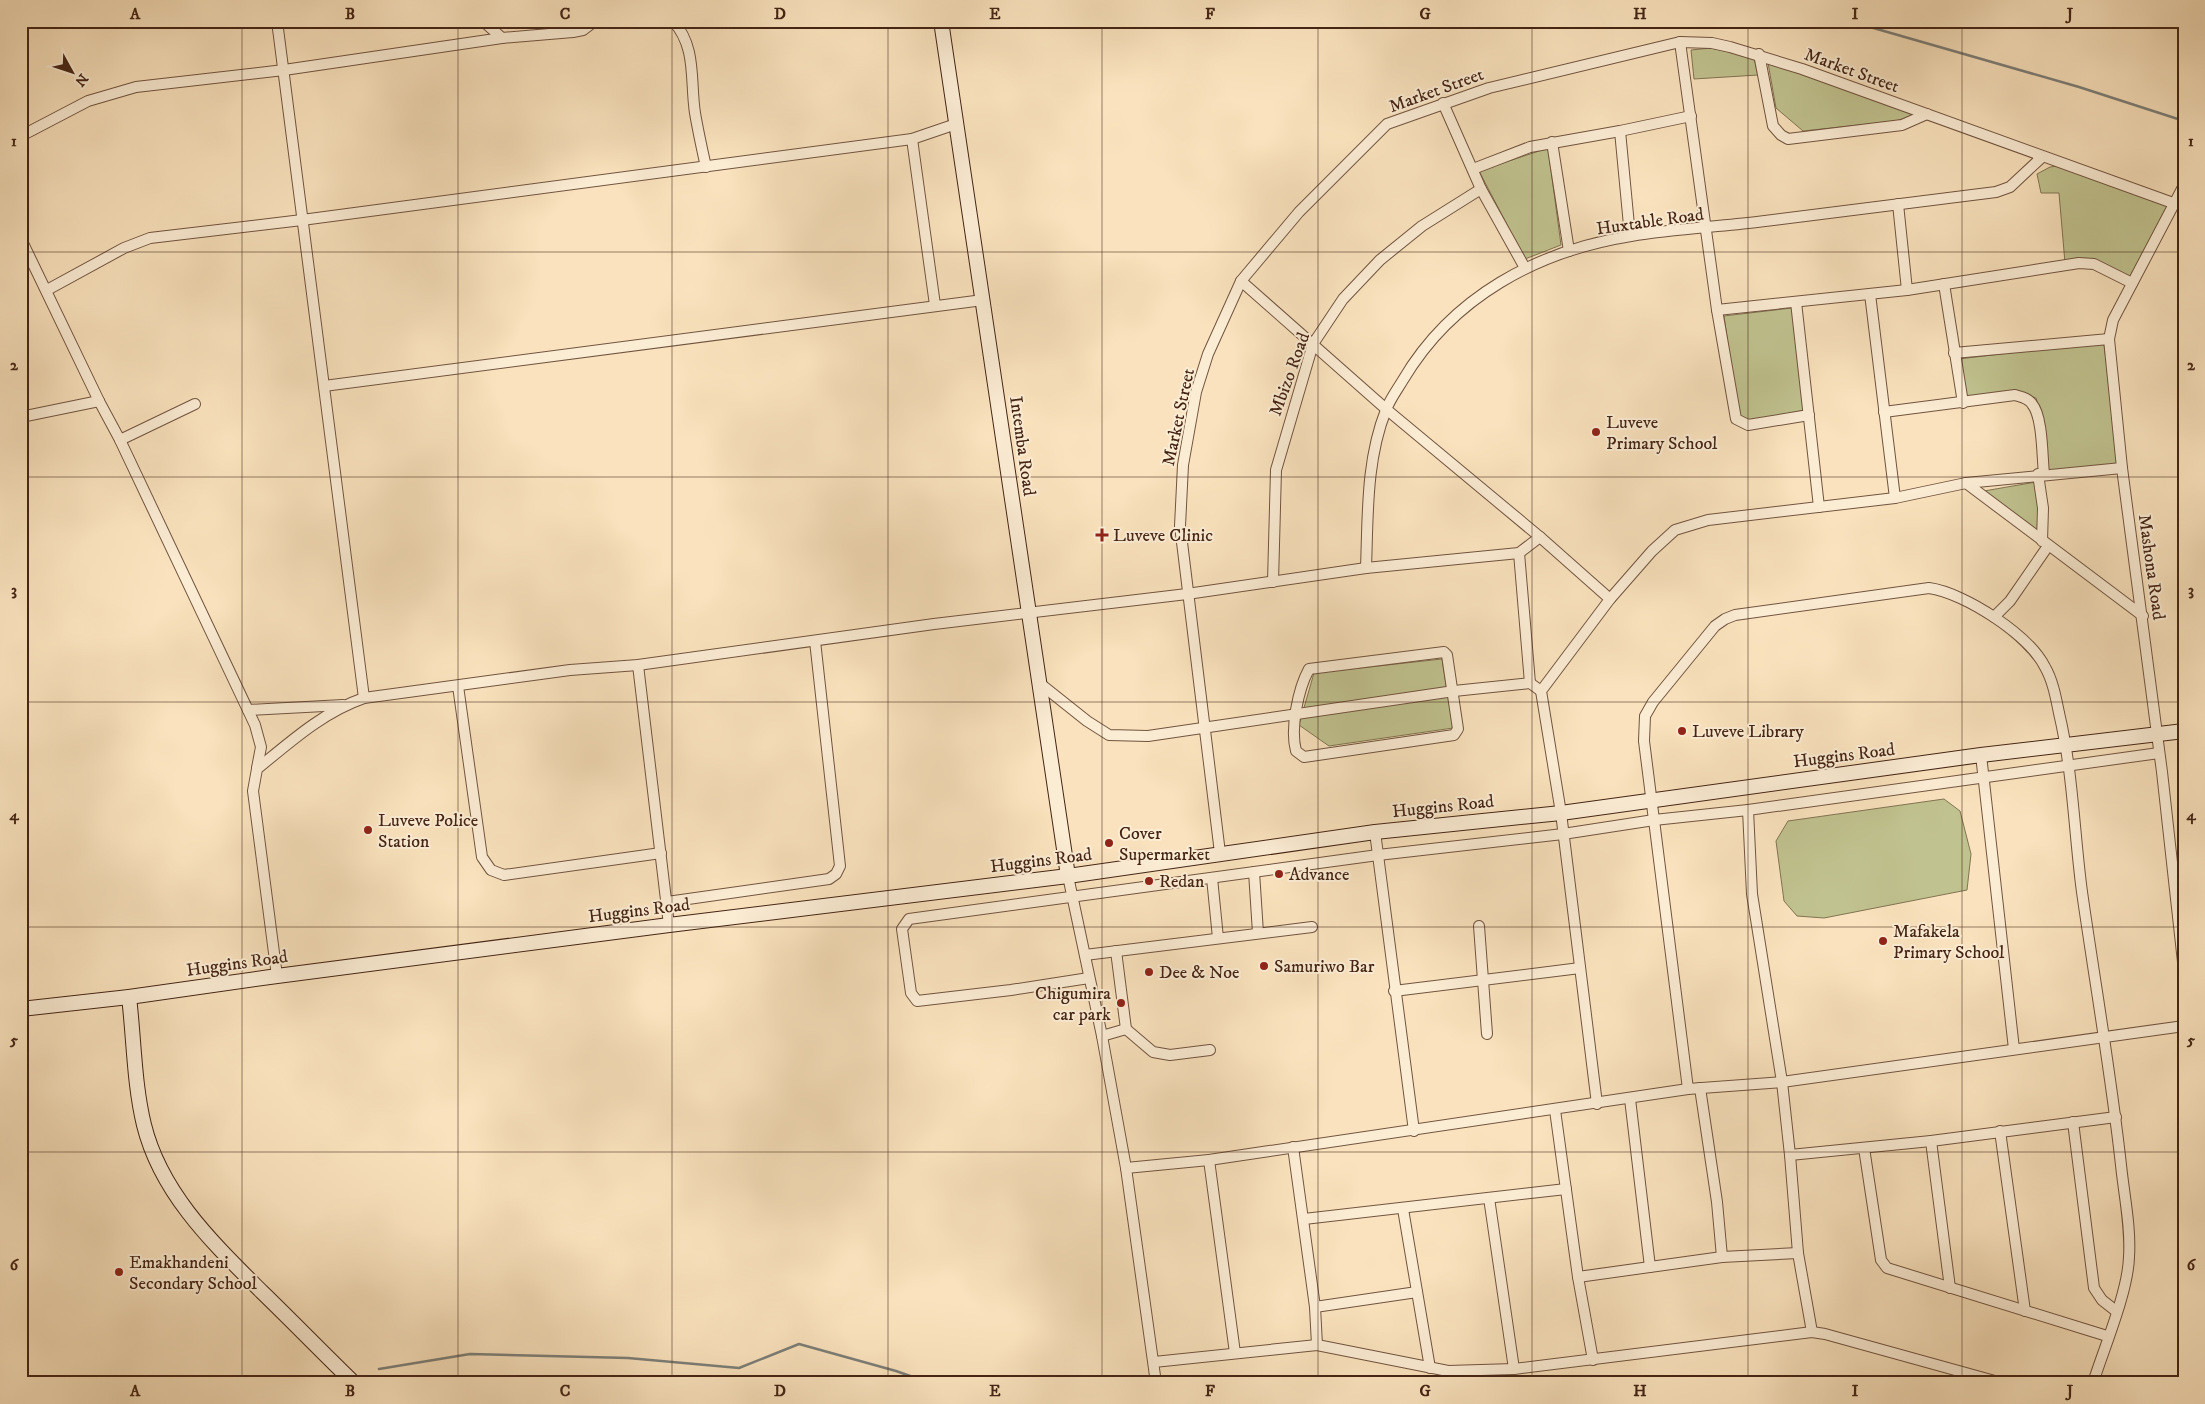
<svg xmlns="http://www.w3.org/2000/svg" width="2205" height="1404" font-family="'IM FELL DW Pica',serif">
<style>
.green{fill:#c0c28f;stroke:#827452}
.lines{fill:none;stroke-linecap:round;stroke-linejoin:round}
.stream{stroke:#7c7f79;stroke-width:2.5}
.street-casing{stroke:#71543f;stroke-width:12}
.secondary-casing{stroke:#442515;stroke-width:16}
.street{stroke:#fbecd4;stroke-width:10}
.secondary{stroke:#fbecd4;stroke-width:14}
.grid{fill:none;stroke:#442515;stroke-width:1;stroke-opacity:0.55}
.poi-dot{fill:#8f2418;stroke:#fbecd4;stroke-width:2}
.labels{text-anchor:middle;stroke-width:4;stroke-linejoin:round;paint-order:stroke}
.street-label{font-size:18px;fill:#442515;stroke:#fbecd4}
.poi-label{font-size:18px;fill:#442515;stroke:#fbecd4;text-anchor:start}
.neatline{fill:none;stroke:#442515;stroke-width:2}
.grid-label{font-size:16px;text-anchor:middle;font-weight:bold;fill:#442515}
</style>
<rect width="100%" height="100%" fill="#f9e2bd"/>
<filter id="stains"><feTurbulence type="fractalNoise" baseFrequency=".004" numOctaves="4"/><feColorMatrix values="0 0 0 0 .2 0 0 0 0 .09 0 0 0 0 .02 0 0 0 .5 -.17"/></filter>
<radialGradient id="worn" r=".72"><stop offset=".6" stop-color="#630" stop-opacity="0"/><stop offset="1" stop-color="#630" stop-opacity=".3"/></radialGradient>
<!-- green -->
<g class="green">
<polygon points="1711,48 1754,58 1758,75 1694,79 1691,50"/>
<polygon points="1768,63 1918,114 1896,121 1803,131 1776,108"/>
<polygon points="1548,148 1561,245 1525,259 1479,171"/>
<polygon points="2058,166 2168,205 2130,277 2109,267 2065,263 2059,193 2041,193 2037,174 2050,167"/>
<polygon points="1792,308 1805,410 1748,422 1738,415 1724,316"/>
<polygon points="2093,343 2104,344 2119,465 2048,471 2043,420 2036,398 2018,391 1965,400 1959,359"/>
<polygon points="2036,482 2040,535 1984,491"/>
<polygon points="1442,659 1453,728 1329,746 1299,725 1314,673"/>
<polygon points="1944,799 1960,811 1971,854 1967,890 1824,918 1797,916 1784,901 1776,841 1788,821"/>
</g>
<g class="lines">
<!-- stream -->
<g class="stream">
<polyline points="1864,21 1870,27 2079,87 2184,121"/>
<polyline points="379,1369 470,1354 628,1358 739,1368 799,1344 896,1371 930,1383"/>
</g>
<!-- street casing -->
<g class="street-casing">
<g id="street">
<polyline points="277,21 364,698"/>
<polyline points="483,21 502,38"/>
<path d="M 673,21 C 697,47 690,81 695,113 C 698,131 702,149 706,167"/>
<polyline points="1680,42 1717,310 1736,419 1748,425 1809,415"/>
<polyline points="1759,54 1773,126 1781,135 1788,139 1902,125 1927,114"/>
<polyline points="1443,103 1481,189 1525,268"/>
<polyline points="1620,131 1630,236"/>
<polyline points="21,136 88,101 136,87 284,70 502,38 573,32 583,30 595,21"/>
<polyline points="912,139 935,305"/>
<polyline points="1552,142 1569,251"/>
<polyline points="1473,169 1530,147 1620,131 1691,116"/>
<polyline points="2184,185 2113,320 2109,339 2122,468 2162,772 2184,971"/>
<polyline points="1898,204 1907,290"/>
<polyline points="21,239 99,401 120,440 255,725 261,747 257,768"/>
<polyline points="1241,281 1386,409 1540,537 1610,599"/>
<polyline points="1944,284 1963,403"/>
<polyline points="47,290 124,248 150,238 302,220 912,139 956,124"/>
<polyline points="1870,294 1895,498"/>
<polyline points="1796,302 1819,507"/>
<polyline points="1717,310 1907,290 2079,263 2094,264 2132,283"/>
<polyline points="1954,353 2109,339"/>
<polyline points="324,386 983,300"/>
<path d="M 1884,412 L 2015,395 C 2021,397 2028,398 2032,404 C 2043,417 2042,457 2044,474"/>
<polyline points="21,417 99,401"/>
<polyline points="120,440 195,404"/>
<polyline points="2038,474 2043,508 2042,541"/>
<polyline points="1966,483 2143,616"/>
<polyline points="1519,553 1530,683"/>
<path d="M 1366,568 C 1368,515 1366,460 1386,410 C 1390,399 1397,390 1403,380 C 1452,297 1537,251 1631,236 C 1672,229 1715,227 1757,222 C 1836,212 1916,202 1996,192 L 2010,187 L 2042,157"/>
<polyline points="1273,582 1276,470 1313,344 1343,299 1380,260 1422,226 1481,189"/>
<polyline points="1994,617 2010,601 2048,546"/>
<path d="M 1444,652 L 1447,655 L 1458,729 L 1454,735 L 1304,757 L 1296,751 C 1290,729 1298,689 1309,669 Z"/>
<polyline points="638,665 669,925"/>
<polyline points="1038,682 1087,721 1109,735 1148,736 1454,691 1530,683 1541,691"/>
<polyline points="458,686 482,857 491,870 504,875 661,853"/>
<polyline points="248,710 343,705"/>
<polyline points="1981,755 2014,1049"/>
<polyline points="1748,810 1752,894 1782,1082 1790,1155 1798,1253 1812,1332"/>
<polyline points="1375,832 1414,1131"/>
<polyline points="1220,853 1180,526 1183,465 1196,392 1208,354 1241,281 1299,212 1387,124 1489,88 1680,42 1712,43 1730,47 1802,69 2173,203"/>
<polyline points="1254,872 1258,933"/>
<polyline points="1068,876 1102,1036 1126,1168 1156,1383"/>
<polyline points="1212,878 1218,938"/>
<polyline points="667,902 829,879 836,874 840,866 815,641"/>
<polyline points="1479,926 1487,1034"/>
<polyline points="1116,951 1126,1029"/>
<polyline points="1085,955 1312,927"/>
<path d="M 277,976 L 253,791 L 257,769 C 290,742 323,712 364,698 L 570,670 L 638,665 L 934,624 L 1187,594 L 1366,568 L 1519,553 L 1540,537"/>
<polyline points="1089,978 1011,990 917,1001 911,993 902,929 909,919 1378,855 1563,834 1654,820 1748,810 2159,753"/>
<polyline points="1394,991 1580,968"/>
<polyline points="1102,1036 1126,1029 1153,1052 1170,1055 1210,1050"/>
<polyline points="1700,1088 1717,1202 1722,1257"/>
<path d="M 1688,1089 L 1644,741 L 1645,716 L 1653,702 L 1715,626 L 1725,619 L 1735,615 L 1929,588 C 1965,593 2029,635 2045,667 C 2053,681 2056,698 2059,713 C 2073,772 2074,832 2082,892 C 2095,983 2111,1074 2121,1165 C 2124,1195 2131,1227 2129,1257 C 2128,1292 2104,1348 2093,1383"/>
<polyline points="1630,1099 1650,1267"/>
<polyline points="1597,1104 1561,813 1541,691 1610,599 1652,551 1675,530 1708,520 1895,498 1966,483 2122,468"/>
<polyline points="1555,1110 1578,1277 1593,1360"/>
<polyline points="2073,1122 2094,1288 2102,1300 2116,1311"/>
<polyline points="2000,1131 2025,1311"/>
<polyline points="1931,1141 1950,1288"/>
<polyline points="1293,1147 1315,1307 1317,1345"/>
<polyline points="1864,1148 1881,1260 1887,1268 2107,1336"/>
<polyline points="1790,1155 1931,1141 2116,1117"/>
<polyline points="1209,1160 1235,1353"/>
<polyline points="1126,1168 1209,1160 1688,1089 1782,1082 2184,1026"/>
<polyline points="1489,1198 1514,1369"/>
<polyline points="1403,1209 1430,1368"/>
<polyline points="1304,1219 1566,1189"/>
<polyline points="1578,1277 1722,1257 1798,1253"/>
<polyline points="1315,1307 1417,1292"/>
<polyline points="1154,1362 1317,1345 1448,1371 1514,1369 1812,1332 1825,1334 2002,1383"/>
<polyline points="2183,1383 2184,1382"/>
</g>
</g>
<!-- secondary casing -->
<g class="secondary-casing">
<g id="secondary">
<polyline points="941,21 1068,876"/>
<path d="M 129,997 C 134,1039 134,1084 144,1125 C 161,1194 214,1244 262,1292 C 293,1322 323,1353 354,1383"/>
<polyline points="21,1009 129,997 277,976 669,925 1068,876 1375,832 1561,813 1981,755 2184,731"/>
</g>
</g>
<!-- street -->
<use href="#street" class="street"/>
<!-- secondary -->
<use href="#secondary" class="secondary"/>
</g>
<!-- grid -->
<path class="grid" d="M 242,21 L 242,1383M 458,21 L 458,1383M 672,21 L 672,1383M 888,21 L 888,1383M 1102,21 L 1102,1383M 1318,21 L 1318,1383M 1532,21 L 1532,1383M 1748,21 L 1748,1383M 1962,21 L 1962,1383M 21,252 L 2184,252M 21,477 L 2184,477M 21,702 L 2184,702M 21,927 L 2184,927M 21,1152 L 2184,1152"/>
<!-- markers -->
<g class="poi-dot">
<circle cx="1596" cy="432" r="5"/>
<path d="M1099.5 527.5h5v5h5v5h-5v5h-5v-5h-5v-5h5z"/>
<circle cx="1682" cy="731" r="5"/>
<circle cx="368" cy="830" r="5"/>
<circle cx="1109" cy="843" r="5"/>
<circle cx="1279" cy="874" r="5"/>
<circle cx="1149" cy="881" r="5"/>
<circle cx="1883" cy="941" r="5"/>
<circle cx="1264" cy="966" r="5"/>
<circle cx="1149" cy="972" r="5"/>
<circle cx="1121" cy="1003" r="5"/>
<circle cx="119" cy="1272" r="5"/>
</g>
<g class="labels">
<!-- street labels -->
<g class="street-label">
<text transform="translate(1852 70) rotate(20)" y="6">Market Street</text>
<text transform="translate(1436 90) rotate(-20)" y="6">Market Street</text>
<text transform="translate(1650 221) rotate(-8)" y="6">Huxtable Road</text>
<text transform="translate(1289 374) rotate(-70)" y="6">Mbizo Road</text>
<text transform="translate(1178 417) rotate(-78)" y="6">Market Street</text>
<text transform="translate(1023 446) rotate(82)" y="6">Intemba Road</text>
<text transform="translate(2152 567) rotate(82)" y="6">Mashona Road</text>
<text transform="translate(1844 755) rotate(-7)" y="6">Huggins Road</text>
<text transform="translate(1443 806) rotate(-6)" y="6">Huggins Road</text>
<text transform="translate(1041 860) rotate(-7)" y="6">Huggins Road</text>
<text transform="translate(639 910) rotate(-7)" y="6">Huggins Road</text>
<text transform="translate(237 963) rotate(-8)" y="6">Huggins Road</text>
</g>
<!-- poi labels -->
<g class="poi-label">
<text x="1606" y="428">Luveve<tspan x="1606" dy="21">Primary School</tspan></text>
<text x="1113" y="541">Luveve Clinic</text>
<text x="1692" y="737">Luveve Library</text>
<text x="378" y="826">Luveve Police<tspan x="378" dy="21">Station</tspan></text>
<text x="1119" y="839">Cover<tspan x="1119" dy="21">Supermarket</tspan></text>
<text x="1289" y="880">Advance</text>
<text x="1159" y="887">Redan</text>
<text x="1893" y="937">Mafakela<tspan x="1893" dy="21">Primary School</tspan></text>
<text x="1274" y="972">Samuriwo Bar</text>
<text x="1159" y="978">Dee &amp; Noe</text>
<text x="1111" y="999" text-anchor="end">Chigumira<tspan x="1111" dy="21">car park</tspan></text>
<text x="129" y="1268">Emakhandeni<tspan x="129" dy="21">Secondary School</tspan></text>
</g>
</g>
<!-- margin -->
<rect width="2205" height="1404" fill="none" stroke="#f9e2bd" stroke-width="55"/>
<!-- north arrow -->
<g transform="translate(72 72) rotate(130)" stroke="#fbecd4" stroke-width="4" paint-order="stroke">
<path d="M0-4L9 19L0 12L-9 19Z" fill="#442515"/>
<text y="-8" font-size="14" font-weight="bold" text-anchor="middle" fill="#442515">N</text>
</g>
<rect x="28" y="28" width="2150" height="1348" class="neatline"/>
<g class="grid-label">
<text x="135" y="19">A</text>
<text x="350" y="19">B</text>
<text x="565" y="19">C</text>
<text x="780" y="19">D</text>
<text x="995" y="19">E</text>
<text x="1210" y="19">F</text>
<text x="1425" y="19">G</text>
<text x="1640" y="19">H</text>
<text x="1855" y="19">I</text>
<text x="2070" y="19">J</text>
<text x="14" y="146">1</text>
<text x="2191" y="146">1</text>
<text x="14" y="370">2</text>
<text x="2191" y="370">2</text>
<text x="14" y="595">3</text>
<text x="2191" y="595">3</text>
<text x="14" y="820">4</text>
<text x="2191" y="820">4</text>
<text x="14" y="1045">5</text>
<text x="2191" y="1045">5</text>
<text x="14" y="1270">6</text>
<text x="2191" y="1270">6</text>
<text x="135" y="1396">A</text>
<text x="350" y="1396">B</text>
<text x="565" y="1396">C</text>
<text x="780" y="1396">D</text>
<text x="995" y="1396">E</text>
<text x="1210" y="1396">F</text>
<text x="1425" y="1396">G</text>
<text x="1640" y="1396">H</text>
<text x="1855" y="1396">I</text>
<text x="2070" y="1396">J</text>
</g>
<rect width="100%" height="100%" filter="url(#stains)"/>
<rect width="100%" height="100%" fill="url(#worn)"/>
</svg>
